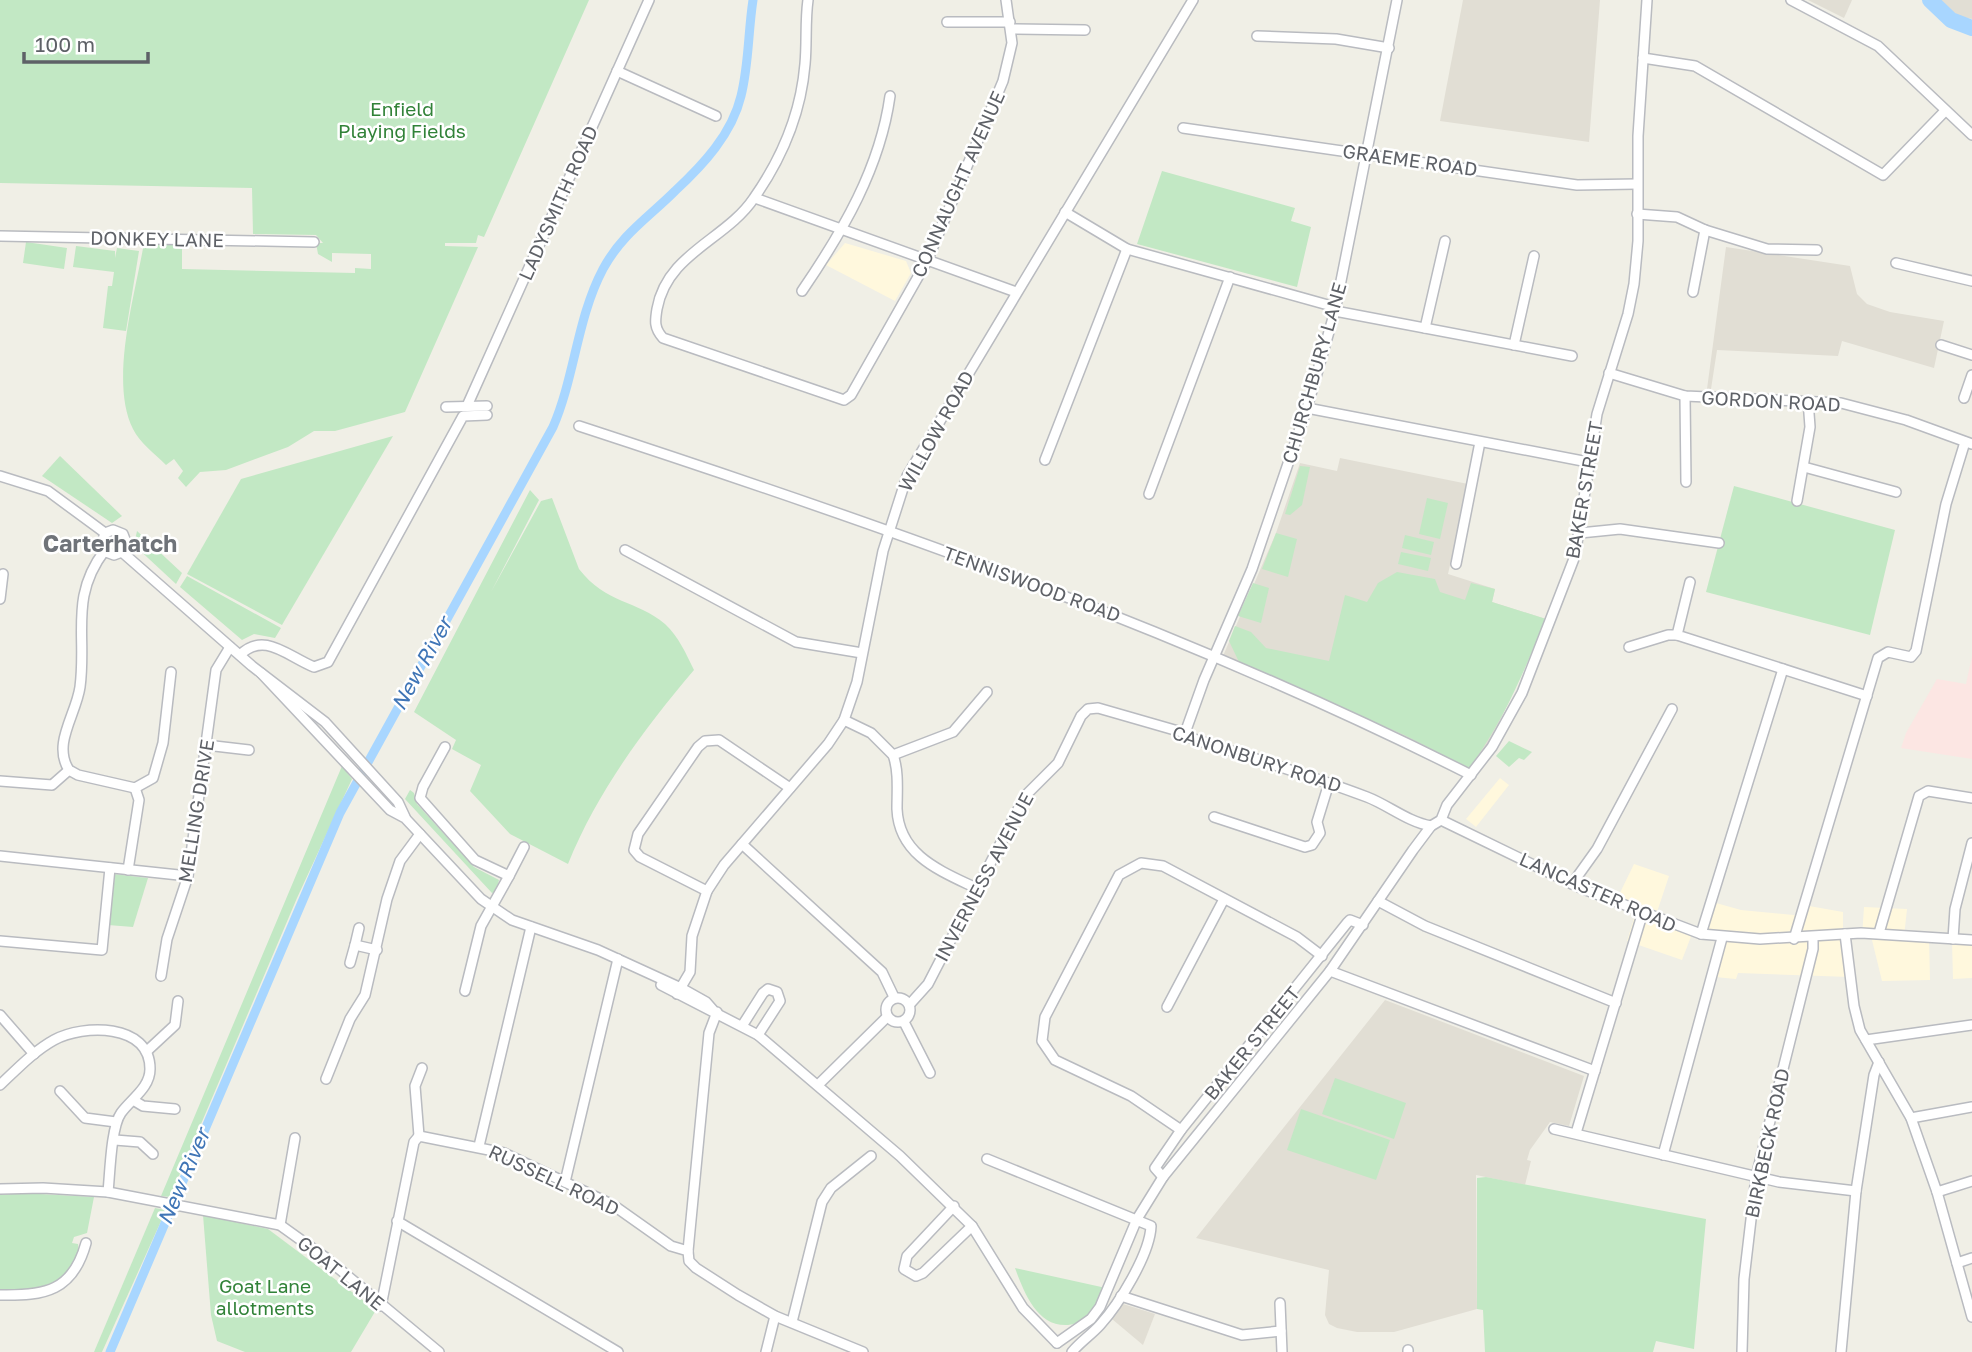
<svg xmlns="http://www.w3.org/2000/svg" width="1972" height="1352" font-family="'Golos Text',sans-serif">
<style>
.commercial{fill:#fff8dd}
.education{fill:#e1ded4}
.medical{fill:#fce6e3}
.green{fill:#c2e8c4}
.lines{fill:none;stroke-linecap:round;stroke-linejoin:round}
.canal{stroke:#a8d6ff;stroke-width:9}
.river{stroke:#a8d6ff;stroke-width:16}
.minor-casing{stroke:#b9bbc0;stroke-width:12}
.minor{stroke:#fff;stroke-width:9}
.labels{text-anchor:middle;stroke-width:5;stroke-linejoin:round;paint-order:stroke}
.park-label{font-size:19px;fill:#318238;stroke:#fff}
.street-label{font-size:19px;fill:#5e6167;stroke:#fff}
.water-label{font-size:21px;font-style:italic;fill:#3f75b6;stroke:#fff}
.quarter-label{font-size:23px;font-weight:bold;fill:#6f7379;stroke:#fff}
</style>
<rect width="100%" height="100%" fill="#f0efe6"/>
<!-- commercial -->
<g class="commercial">
<polygon points="845,243 906,261 911,273 895,301 826,265"/>
<polygon points="1500,778 1509,785 1476,827 1466,819"/>
<polygon points="1634,864 1669,876 1656,915 1616,901"/>
<polygon points="1716,903 1741,910 1804,916 1809,906 1843,912 1843,937 1850,977 1738,973 1736,979 1715,977 1728,935 1707,931"/>
<polygon points="1864,907 1907,909 1904,937 1929,938 1930,980 1882,981 1871,936 1862,937"/>
<polygon points="1635,915 1692,934 1682,960 1627,941"/>
<polygon points="1952,941 1972,942 1972,978 1953,979"/>
</g>
<!-- education -->
<g class="education">
<polygon points="1463,0 1600,0 1589,142 1440,121"/>
<polygon points="1808,0 1852,0 1844,18"/>
<polygon points="1938,0 1972,0 1972,19 1953,15"/>
<polygon points="1726,247 1850,266 1857,294 1867,304 1890,312 1944,321 1934,368 1842,341 1838,356 1717,350 1711,389 1707,389"/>
<polygon points="1340,458 1468,484 1448,574 1495,589 1492,602 1546,619 1488,747 1470,772 1223,656 1276,533 1300,463 1337,471"/>
<polygon points="1385,1000 1584,1076 1569,1126 1550,1122 1530,1150 1527,1160 1531,1161 1525,1185 1476,1175 1477,1309 1394,1332 1357,1332 1337,1328 1329,1324 1325,1315 1329,1270 1196,1238"/>
<polygon points="1123,1304 1155,1314 1143,1345 1112,1319"/>
</g>
<!-- medical -->
<polygon class="medical" points="1972,656 1972,759 1901,748 1906,733 1937,679 1966,684"/>
<!-- green -->
<g class="green">
<path d="M 0,0 L 589,0 L 484,237 L 478,235 L 476,243 L 445,243 L 445,246 L 478,247 L 405,412 L 335,431 L 314,431 L 288,447 L 226,470 L 200,472 L 186,487 L 178,478 L 183,471 L 174,459 L 166,465 C 155,454 139,442 133,429 C 109,381 135,295 144,243 L 182,242 L 182,269 L 355,273 L 355,268 L 371,269 L 371,254 L 332,253 L 332,262 L 318,254 L 316,243 L 323,243 L 316,235 L 253,234 L 252,188 L 0,183 Z"/>
<polygon points="1162,171 1295,208 1291,221 1311,227 1297,287 1137,244"/>
<polygon points="26,242 67,248 64,269 23,263"/>
<polygon points="76,246 115,251 115,258 117,248 139,251 126,331 103,328 108,286 112,286 114,272 73,267"/>
<polygon points="393,436 282,625 187,574 241,479"/>
<polygon points="60,456 122,516 112,523 42,476"/>
<polygon points="1300,466 1310,467 1302,505 1290,515 1285,514"/>
<polygon points="1734,486 1895,530 1870,635 1706,592"/>
<path d="M 530,490 L 539,500 L 491,592 L 541,501 L 552,498 L 579,569 C 606,604 637,600 665,624 C 679,637 686,654 694,670 C 644,729 597,792 568,864 L 510,834 L 470,791 L 481,765 L 452,749 L 456,740 L 414,712 Z"/>
<polygon points="1427,498 1448,503 1440,539 1419,534"/>
<polygon points="137,531 182,573 176,584 134,545"/>
<polygon points="1276,533 1297,539 1288,577 1262,569"/>
<polygon points="1405,535 1434,542 1431,555 1402,548"/>
<polygon points="1401,552 1431,558 1428,571 1398,564"/>
<path d="M 1397,572 L 1435,579 L 1440,592 L 1465,600 L 1471,583 L 1495,589 L 1492,602 L 1546,619 C 1524,671 1503,723 1469,768 L 1404,735 L 1239,662 L 1229,641 L 1235,626 L 1251,632 L 1266,648 L 1329,661 L 1345,595 L 1367,602 L 1378,583 Z"/>
<polygon points="187,576 281,628 275,638 254,634 242,640 180,587"/>
<polygon points="1253,583 1269,588 1261,623 1238,616"/>
<polygon points="1509,741 1532,752 1524,760 1519,758 1509,767 1496,756"/>
<polygon points="342,766 352,779 297,898 170,1197 161,1196"/>
<polygon points="410,790 414,793 417,804 474,867 499,880 496,892 492,893 405,799"/>
<polygon points="113,874 148,878 133,927 108,925"/>
<polygon points="1335,1078 1406,1103 1394,1139 1322,1114"/>
<polygon points="1301,1109 1390,1140 1376,1180 1287,1150"/>
<polygon points="1486,1177 1706,1219 1694,1349 1656,1341 1653,1352 1485,1352 1483,1310 1477,1309 1477,1178"/>
<path d="M 22,1193 L 94,1197 L 87,1233 L 74,1237 L 72,1243 L 78,1244 C 84,1284 27,1292 0,1292 L 0,1195 Z"/>
<polygon points="155,1208 166,1210 102,1352 94,1352"/>
<polygon points="203,1215 268,1229 376,1310 351,1352 245,1352 217,1341 211,1315"/>
<path d="M 1015,1268 L 1106,1288 C 1101,1296 1097,1306 1092,1313 C 1087,1320 1076,1324 1068,1325 C 1037,1327 1024,1292 1015,1268 Z"/>
</g>
<g class="lines">
<!-- canal -->
<path class="canal" d="M 110,1352 L 340,813 L 553,427 C 575,376 577,318 603,269 C 622,234 648,218 675,191 C 703,165 732,134 741,96 C 749,64 748,32 753,0"/>
<!-- river -->
<polyline class="river" points="1930,0 1951,20 1972,28"/>
<!-- minor casing -->
<g class="minor-casing">
<g id="minor">
<path d="M 808,0 C 805,21 807,43 805,64 C 801,113 782,158 754,198 C 726,240 667,253 657,309 C 655,321 654,328 663,338 L 844,400 L 851,395 L 927,261 L 1003,81 L 1012,43 L 1006,0"/>
<polyline points="1791,0 1878,46 1972,135"/>
<polyline points="947,22 1010,22"/>
<polyline points="1011,29 1085,30"/>
<polyline points="1257,36 1336,39 1389,48"/>
<polyline points="1643,58 1695,66 1883,175 1945,111"/>
<polyline points="617,71 716,116"/>
<polyline points="1183,128 1577,185 1637,184"/>
<polyline points="755,198 1016,292"/>
<polyline points="1065,212 1127,249 1328,305 1335,311 1572,356"/>
<polyline points="1637,214 1677,217 1705,230 1767,249 1817,250"/>
<polyline points="0,236 314,242"/>
<polyline points="1896,263 1972,281"/>
<path d="M 802,291 C 843,231 880,168 890,96"/>
<polyline points="1693,292 1705,230"/>
<polyline points="1425,328 1445,241"/>
<polyline points="1514,345 1534,256"/>
<polyline points="1941,345 1972,355"/>
<polyline points="1609,373 1685,396 1841,403 1906,420 1972,444"/>
<polyline points="1685,396 1686,482"/>
<polyline points="1964,398 1972,375"/>
<polyline points="467,406 649,0"/>
<polyline points="446,407 487,406"/>
<polyline points="1307,408 1588,462"/>
<path d="M 579,426 C 882,525 1186,631 1471,775"/>
<polyline points="1045,460 1127,249"/>
<polyline points="1804,467 1896,492"/>
<polyline points="0,476 48,491 105,533"/>
<polyline points="1149,494 1230,277"/>
<polyline points="1797,501 1810,427 1808,400"/>
<polyline points="105,533 113,530 123,534 126,542 122,552"/>
<polyline points="105,533 102,543 106,552 114,555 122,552"/>
<polyline points="1580,533 1620,529 1719,543"/>
<path d="M 105,550 C 69,597 87,635 80,687 C 76,715 52,744 69,770 L 78,775 L 135,788 L 153,778 L 163,743 L 171,672"/>
<polyline points="625,550 796,642 862,653"/>
<polyline points="122,552 252,666 325,722 398,802 405,817"/>
<polyline points="1456,564 1480,442"/>
<polyline points="1690,582 1677,635 1867,696"/>
<polyline points="0,599 3,574"/>
<polyline points="1629,647 1668,635 1677,635"/>
<path d="M 240,655 C 264,631 287,656 314,667 L 328,662 L 463,416 L 487,415"/>
<polyline points="261,673 390,810 405,818 481,899 512,920 598,950 681,988 706,1002 713,1010"/>
<path d="M 844,720 L 871,733 L 893,755 C 899,771 897,792 897,809 C 899,856 941,871 978,889"/>
<polyline points="1185,733 1204,680 1252,569 1307,408 1335,311 1397,0"/>
<polyline points="206,745 249,750"/>
<polyline points="445,747 423,787 420,798 475,860 509,876 481,926 465,991"/>
<polyline points="893,755 953,732 987,692"/>
<polyline points="0,781 52,785 69,770"/>
<polyline points="1214,817 1305,847 1312,845 1320,833 1317,822 1329,783"/>
<polyline points="1441,820 1583,889 1701,934 1760,939 1861,933 1972,940"/>
<polyline points="742,844 882,972 894,997"/>
<polyline points="0,856 188,876"/>
<polyline points="128,870 139,800 135,788"/>
<polyline points="509,876 524,847"/>
<polyline points="1572,884 1597,849 1672,709"/>
<polyline points="707,891 640,857 634,850 638,834 698,747 705,741 719,740 790,788"/>
<polyline points="1378,901 1425,926 1616,1003"/>
<polyline points="1879,933 1919,796 1928,791 1972,798"/>
<polyline points="1701,934 1783,669"/>
<polyline points="1845,934 1854,1006 1860,1030 1911,1118 1937,1192 1972,1317"/>
<polyline points="1794,939 1878,658 1888,652 1911,657 1916,651 1946,504 1965,442"/>
<polyline points="1953,939 1955,909 1972,843"/>
<polyline points="0,941 102,950 110,868"/>
<polyline points="355,945 359,928"/>
<polyline points="350,963 355,945 377,950"/>
<polyline points="1330,971 1595,1071"/>
<polyline points="161,976 167,939 188,876 216,670 230,647"/>
<polyline points="661,985 758,1035 900,1156 972,1226 1023,1308 1057,1343"/>
<polyline points="677,994 690,972 692,936 707,891 724,865 828,744 844,720 857,682 883,551 907,476 1193,0"/>
<circle cx="898" cy="1010" r="12"/>
<path d="M 910,1004 L 928,984 L 1025,796 L 1058,763 L 1081,716 L 1088,709 L 1098,708 L 1185,733 L 1191,738 C 1250,757 1309,775 1367,797 C 1388,805 1408,822 1431,826"/>
<polyline points="1167,1007 1224,899"/>
<polyline points="0,1015 34,1054"/>
<polyline points="904,1022 930,1073"/>
<polyline points="742,1026 763,993 768,989 777,992 780,1001 758,1035"/>
<polyline points="1866,1040 1972,1025"/>
<polyline points="147,1051 175,1025 178,1001"/>
<polyline points="326,1079 350,1019 365,995 387,899 400,861 420,834"/>
<polyline points="820,1083 887,1017"/>
<path d="M 0,1085 C 17,1069 34,1051 54,1040 C 83,1024 150,1023 150,1069 C 150,1088 131,1099 121,1113 C 111,1127 110,1173 108,1192"/>
<polyline points="60,1091 85,1118 116,1122"/>
<polyline points="133,1100 143,1106 175,1109"/>
<polyline points="1911,1118 1972,1107"/>
<polyline points="1554,1129 1779,1182 1856,1191"/>
<polyline points="1181,1130 1131,1096 1055,1060 1042,1041 1045,1017 1119,875 1141,863 1163,866 1297,937 1322,956"/>
<polyline points="1576,1133 1642,915"/>
<polyline points="419,1136 415,1086 422,1068"/>
<polyline points="115,1140 140,1142 153,1154"/>
<polyline points="479,1146 531,927"/>
<polyline points="1663,1155 1722,938"/>
<path d="M 987,1159 L 1151,1226 C 1150,1254 1119,1304 1100,1325 C 1091,1335 1080,1342 1072,1352"/>
<polyline points="1163,1177 1155,1168 1181,1130 1347,923 1350,920 1363,925"/>
<polyline points="565,1182 618,959"/>
<polyline points="0,1189 43,1188 108,1192 280,1225 326,1258 439,1352"/>
<polyline points="1937,1192 1972,1181"/>
<polyline points="954,1206 907,1256 904,1269 916,1276 923,1273 972,1226"/>
<polyline points="397,1221 618,1352"/>
<polyline points="280,1225 295,1138"/>
<polyline points="688,1251 709,1033 717,1012"/>
<polyline points="1957,1263 1972,1258"/>
<path d="M 0,1295 C 45,1296 73,1291 86,1243"/>
<polyline points="1121,1296 1242,1335 1281,1331"/>
<polyline points="1280,1303 1282,1352"/>
<polyline points="381,1306 414,1142 419,1136 504,1153 613,1205 671,1246 688,1251 689,1261 696,1268 738,1295 775,1316 863,1352"/>
<polyline points="792,1322 822,1202 831,1188 871,1156"/>
<polyline points="1057,1343 1091,1319 1100,1307 1137,1219 1163,1177 1330,971 1413,850 1431,826 1441,820 1447,805 1492,747 1522,693 1575,556 1597,414 1628,314 1634,284 1638,241 1638,136 1647,0"/>
<polyline points="766,1352 775,1316"/>
<polyline points="1408,1352 1408,1350"/>
<polyline points="1742,1352 1744,1279 1756,1177 1813,949 1813,938"/>
<polyline points="1841,1352 1856,1191 1874,1075 1879,1062"/>
</g>
</g>
<!-- minor -->
<use href="#minor" class="minor"/>
</g>
<g class="labels">
<!-- park labels -->
<g class="park-label">
<text x="402" y="116">Enfield<tspan x="402" dy="22">Playing Fields</tspan></text>
<text x="265" y="1293">Goat Lane<tspan x="265" dy="22">allotments</tspan></text>
</g>
<!-- street labels -->
<g class="street-label">
<text transform="translate(1410 160) rotate(8)" y="7">GRAEME ROAD</text>
<text transform="translate(958 184) rotate(-66)" y="7">CONNAUGHT AVENUE</text>
<text transform="translate(558 203) rotate(-66)" y="7">LADYSMITH ROAD</text>
<text transform="translate(157 239) rotate(1)" y="7">DONKEY LANE</text>
<text transform="translate(1314 373) rotate(-74)" y="7">CHURCHBURY LANE</text>
<text transform="translate(1771 401) rotate(3)" y="7">GORDON ROAD</text>
<text transform="translate(936 431) rotate(-61)" y="7">WILLOW ROAD</text>
<text transform="translate(1584 490) rotate(-80)" y="7">BAKER STREET</text>
<text transform="translate(1032 584) rotate(20)" y="7">TENNISWOOD ROAD</text>
<text transform="translate(1257 759) rotate(18)" y="7">CANONBURY ROAD</text>
<text transform="translate(196 811) rotate(-81)" y="7">MELLING DRIVE</text>
<text transform="translate(984 877) rotate(-62)" y="7">INVERNESS AVENUE</text>
<text transform="translate(1598 892) rotate(24)" y="7">LANCASTER ROAD</text>
<text transform="translate(1252 1043) rotate(-51)" y="7">BAKER STREET</text>
<text transform="translate(1767 1143) rotate(-78)" y="7">BIRKBECK ROAD</text>
<text transform="translate(554 1180) rotate(25)" y="7">RUSSELL ROAD</text>
<text transform="translate(341 1273) rotate(39)" y="7">GOAT LANE</text>
</g>
<!-- water labels -->
<g class="water-label">
<text transform="translate(422 664) rotate(-61)" y="7">New River</text>
<text transform="translate(184 1177) rotate(-67)" y="7">New River</text>
</g>
<!-- quarter labels -->
<g class="quarter-label">
<text x="110" y="552">Carterhatch</text>
</g>
</g>
<!-- scale -->
<path d="M24 52v10h124v-10" fill="none" stroke="#5e6167" stroke-width="3.5"/>
<text x="35" y="52" font-size="21" fill="#5e6167" stroke="#ffffff" stroke-width="5" paint-order="stroke">100 m</text>
</svg>
